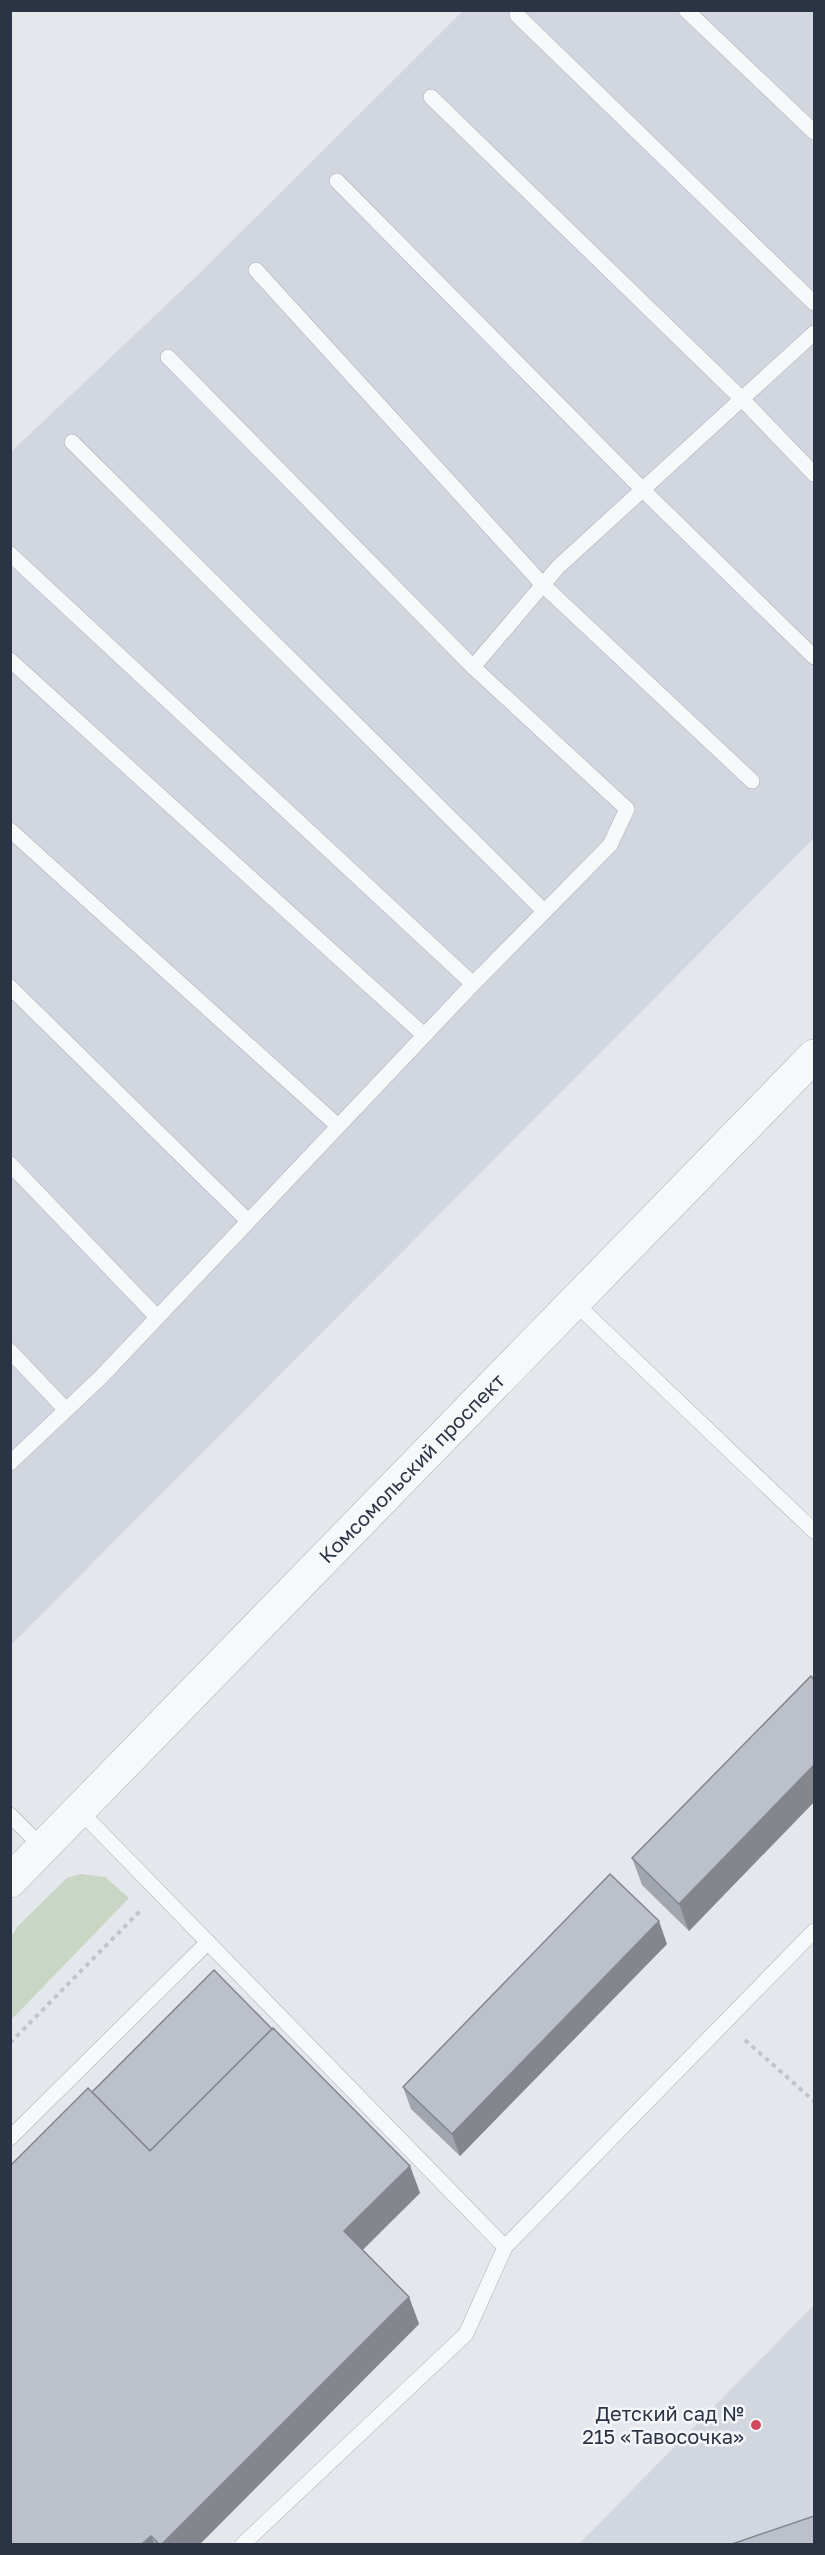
<svg xmlns="http://www.w3.org/2000/svg" width="825" height="2555" font-family="'Golos Text',sans-serif">
<style>
.built{fill:#d2d6de}
.green{fill:#c9d6c5}
.lines{fill:none;stroke-linecap:round;stroke-linejoin:round}
.service-casing{stroke:#a9aeb7;stroke-width:16}
.tertiary-casing{stroke:#a9aeb7;stroke-width:34}
.path{stroke:#c2c5cb;stroke-width:4;stroke-dasharray:4.5 4.5;stroke-linecap:butt}
.service{stroke:#f7f8fa;stroke-width:15}
.tertiary{stroke:#f7f8fa;stroke-width:33}
.wall{fill:#a1a5ae}
.shaded-wall{fill:#83868d}
.building{fill:#bbc0ca;stroke:#83868d;stroke-width:1.5}
.poi-dot{fill:#d1495b;stroke:#f4f6f9;stroke-width:2}
.labels{text-anchor:middle;stroke-width:5;stroke-linejoin:round;paint-order:stroke}
.street-label{font-size:20px;fill:#2b3445;stroke:#f4f6f9}
.poi-label{font-size:20px;fill:#2b3445;stroke:#f4f6f9;text-anchor:end}
</style>
<rect width="100%" height="100%" fill="#e4e7ec"/>
<!-- built -->
<g class="built">
<polygon points="463,11 814,11 814,838 11,1645 11,452 204,269"/>
<polygon points="814,2305 814,2544 579,2544"/>
</g>
<!-- green -->
<polygon class="green" points="81,1874 105,1877 129,1898 11,2020 11,1937 18,1926 67,1878"/>
<g class="lines">
<!-- service casing -->
<g class="service-casing">
<g id="service">
<polyline points="686,10 814,132"/>
<polyline points="517,15 814,303"/>
<polyline points="431,97 742,399 814,474"/>
<polyline points="337,181 643,490 814,657"/>
<polyline points="256,270 543,585 752,781"/>
<polyline points="168,357 473,667"/>
<polyline points="72,442 544,911"/>
<polyline points="10,554 473,984"/>
<polyline points="10,660 424,1035"/>
<polyline points="10,830 338,1126"/>
<polyline points="10,987 248,1221"/>
<polyline points="10,1164 157,1317"/>
<polyline points="575,1303 814,1531"/>
<polyline points="10,1351 66,1410"/>
<polyline points="10,1463 101,1377 473,984 610,845 627,809 473,667 558,567 814,333"/>
<polyline points="79,1810 505,2247"/>
<polyline points="10,1815 43,1848"/>
<polyline points="10,2138 208,1942"/>
<polyline points="243,2544 466,2334 505,2247 814,1931"/>
</g>
</g>
<!-- tertiary casing -->
<g class="tertiary-casing">
<g id="tertiary">
<path id="s1" d="M 10,1881 L 814,1056"/>
</g>
</g>
<!-- path -->
<g class="path">
<polyline points="745,2040 814,2101"/>
<polyline points="10,2043 140,1911"/>
</g>
<!-- service -->
<use href="#service" class="service"/>
<!-- tertiary -->
<use href="#tertiary" class="tertiary"/>
</g>
<!-- wall -->
<g class="wall">
<polygon points="814,1680 814,1802 689,1931 642,1885 632,1858"/>
<polygon points="667,1944 460,2156 411,2109 403,2087"/>
<polygon points="272,2029 410,2166 420,2193 363,2250 409,2297 419,2324 200,2544 10,2544 92,2092"/>
</g>
<!-- shaded-wall -->
<g class="shaded-wall">
<polygon points="813,1766 814,1771 814,1802 689,1931 679,1904"/>
<polygon points="659,1921 667,1944 460,2156 452,2134"/>
<polygon points="410,2166 420,2193 354,2258 344,2231"/>
<polygon points="409,2297 419,2324 200,2544 162,2544"/>
<polygon points="151,2536 154,2544 142,2544"/>
</g>
<!-- building -->
<g class="building">
<polygon points="811,1676 814,1680 814,1768 813,1766 679,1904 632,1858"/>
<polygon points="610,1874 659,1921 452,2134 403,2087"/>
<polygon points="214,1970 272,2029 150,2151 92,2092"/>
<polygon points="273,2028 410,2166 344,2231 409,2297 162,2544 159,2544 151,2536 142,2544 10,2544 10,2166 88,2088 150,2151"/>
<polygon points="814,2516 814,2544 732,2544"/>
</g>
<!-- markers -->
<circle class="poi-dot" cx="756" cy="2425" r="6"/>
<g class="labels">
<!-- street labels -->
<g class="street-label">
<text dy="7" stroke="none"><textPath href="#s1" startOffset="576">Комсомольский проспект</textPath></text>
</g>
<!-- poi labels -->
<g class="poi-label">
<text x="744" y="2421">Детский сад №<tspan x="744" dy="23">215 «Тавосочка»</tspan></text>
</g>
</g>
<!-- border -->
<rect width="825" height="2555" fill="none" stroke="#2b3445" stroke-width="24"/>
</svg>
